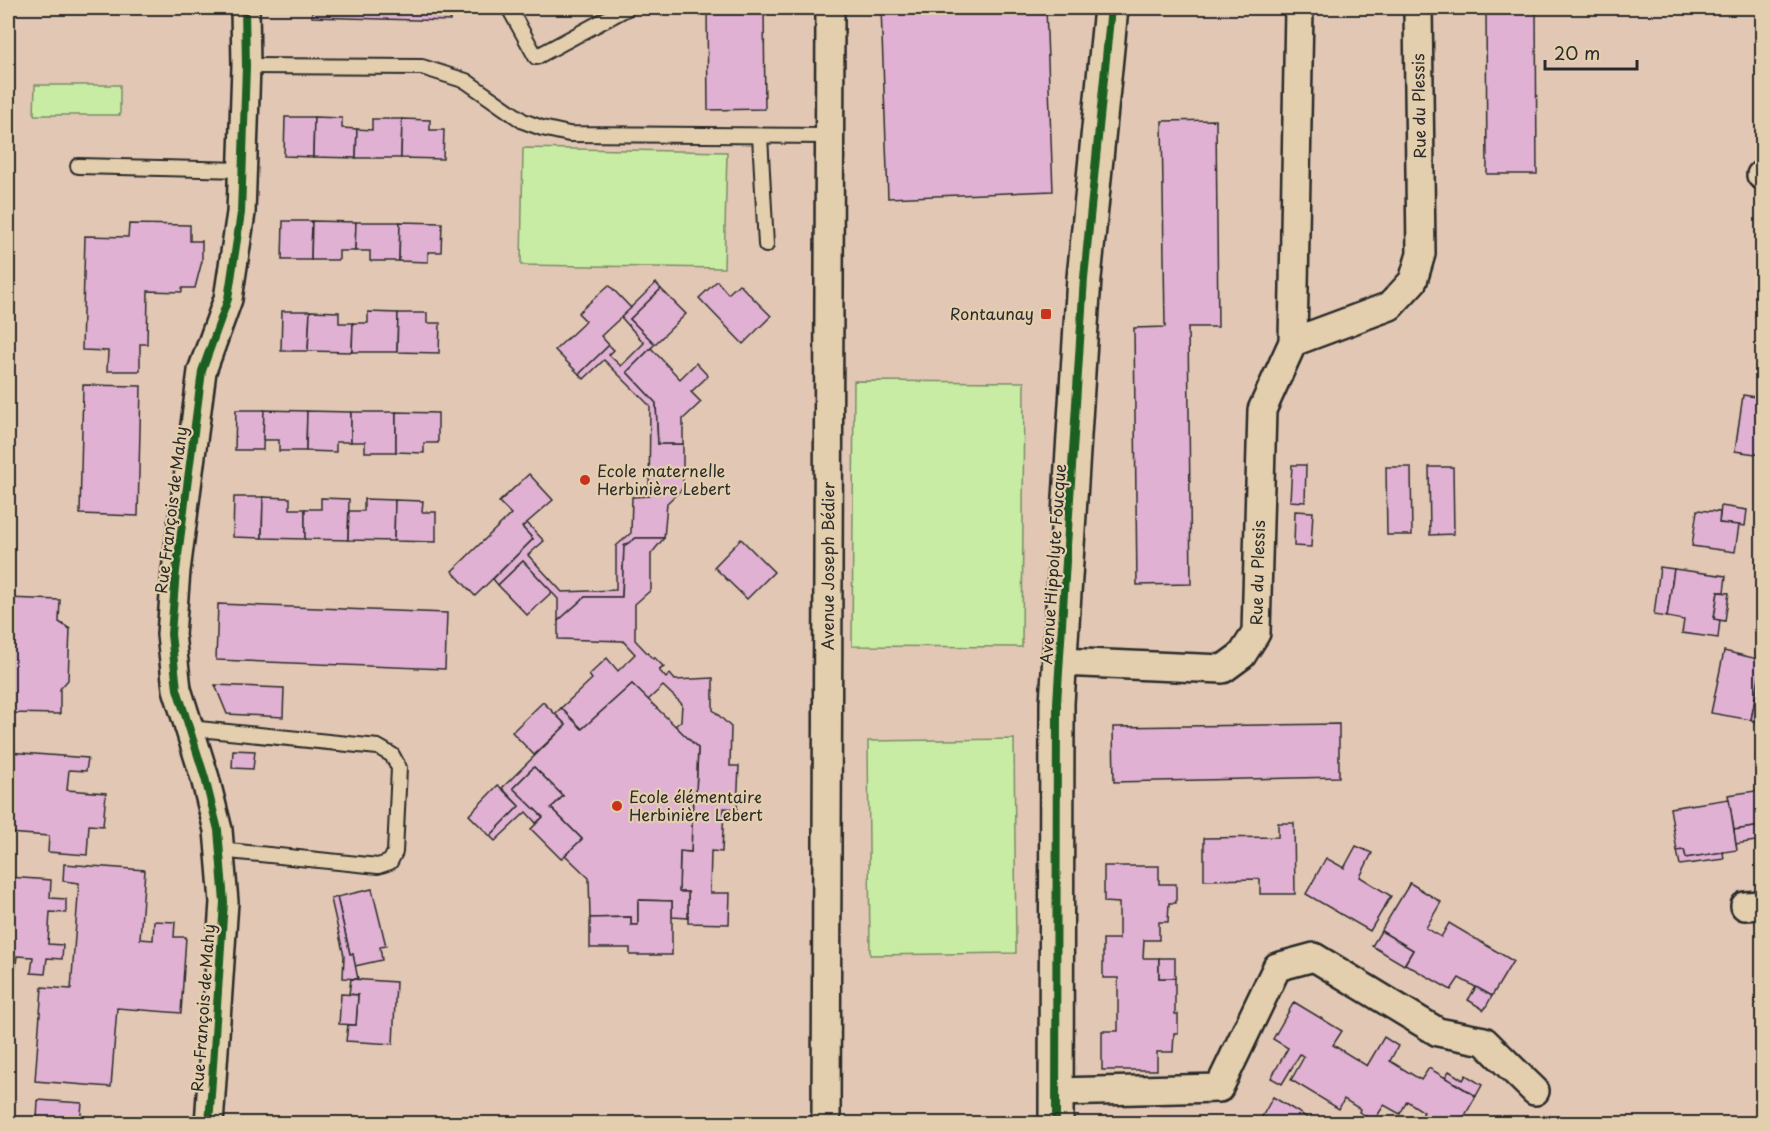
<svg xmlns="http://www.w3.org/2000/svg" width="1770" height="1131" font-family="'Playpen Sans',sans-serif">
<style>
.green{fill:#c9eca4;stroke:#7a8c68;stroke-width:1.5}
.building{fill:#e0b1d2;stroke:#2b2b2b;stroke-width:1.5}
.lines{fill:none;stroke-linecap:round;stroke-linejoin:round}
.lane-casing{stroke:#2b2b2b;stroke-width:18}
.street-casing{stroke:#2b2b2b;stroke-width:32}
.secondary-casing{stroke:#2b2b2b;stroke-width:38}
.lane{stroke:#e3cead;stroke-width:14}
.street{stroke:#e3cead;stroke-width:27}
.secondary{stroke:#e3cead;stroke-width:33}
.cycleway-casing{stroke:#e3cead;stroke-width:11}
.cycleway{stroke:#1b5e20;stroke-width:8}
.poi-dot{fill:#c8321e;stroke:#e3cead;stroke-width:2}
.labels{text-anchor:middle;stroke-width:4.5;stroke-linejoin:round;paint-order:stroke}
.street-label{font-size:16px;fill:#2b2b2b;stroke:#e3cead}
.poi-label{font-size:16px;fill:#2b2b2b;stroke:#e3cead;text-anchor:start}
</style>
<rect width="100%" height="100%" fill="#e2c8b4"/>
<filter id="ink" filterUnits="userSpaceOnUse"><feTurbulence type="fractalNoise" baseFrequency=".0167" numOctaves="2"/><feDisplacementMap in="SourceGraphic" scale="12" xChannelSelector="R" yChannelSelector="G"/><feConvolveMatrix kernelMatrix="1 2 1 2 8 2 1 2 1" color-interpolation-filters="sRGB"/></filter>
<g filter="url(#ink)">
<!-- green -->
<g class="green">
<polygon points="35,85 120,85 120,115 34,115"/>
<polygon points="523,148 727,152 724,268 521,265"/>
<polygon points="854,381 1024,382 1022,647 852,646"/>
<polygon points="1014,739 1016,953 870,955 868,741"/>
</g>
<!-- building -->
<g class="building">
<polygon points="312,8 451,8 450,21 312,17"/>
<polygon points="707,8 764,8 765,109 708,110"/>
<polygon points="881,8 1046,8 1053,191 888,198"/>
<polygon points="1486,8 1536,8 1537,174 1487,174"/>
<polygon points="285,117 314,117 313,157 284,156"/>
<polygon points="314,117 342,118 342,128 357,129 356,158 313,157"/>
<polygon points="372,119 402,119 401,158 356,158 357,129 372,130"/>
<polygon points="402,119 430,120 430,130 444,130 443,159 401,158"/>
<polygon points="1216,120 1218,327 1188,327 1191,584 1137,585 1134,328 1165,327 1162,121"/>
<polygon points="283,221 312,221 311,260 282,260"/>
<polygon points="312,221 356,222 355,251 339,251 339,260 311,260"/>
<polygon points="356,222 400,222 399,261 370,261 370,251 355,251"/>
<polygon points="400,222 442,223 441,252 428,252 428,262 399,261"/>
<polygon points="129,224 190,225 190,241 202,241 202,261 195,288 182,288 182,292 148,291 147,344 140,344 140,371 107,371 108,351 82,350 85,236 128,237"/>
<polygon points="1762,230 1762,267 1755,266"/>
<polygon points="717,281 728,294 739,284 771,316 743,344 699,298"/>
<polygon points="656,283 661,289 630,319 655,344 627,372 656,403 658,444 683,444 683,488 667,503 664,538 636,538 624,546 622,597 585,597 558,621 558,599 523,561 498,585 493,579 533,539 522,527 527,523 544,541 528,555 562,592 616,590 616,546 631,533 632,497 649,496 650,406 604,360 584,379 579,374 609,345 614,350 609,355 621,366 644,343 621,317"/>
<polygon points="609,285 631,308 601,336 609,345 579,374 555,350 586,321 578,313"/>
<polygon points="661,289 686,314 655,344 630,319"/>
<polygon points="282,311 310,311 308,351 281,351"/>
<polygon points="310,311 339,312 339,323 353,323 352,352 308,351"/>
<polygon points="368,312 398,313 397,352 352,352 353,323 368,323"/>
<polygon points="398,313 427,313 427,323 440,323 439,353 397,352"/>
<polygon points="651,348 680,379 696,363 708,376 691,392 701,402 683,419 683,444 658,444 656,403 627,372"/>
<polygon points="83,385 141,386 138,516 80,514"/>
<polygon points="1743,395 1762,398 1762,455 1735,451"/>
<polygon points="236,410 264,410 263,450 235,450"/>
<polygon points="264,410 307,411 306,451 279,451 279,440 263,440"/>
<polygon points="307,411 351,412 351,442 336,442 336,452 306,451"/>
<polygon points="351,412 396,412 396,452 365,452 365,442 351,442"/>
<polygon points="396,412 438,413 438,443 424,443 424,453 396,452"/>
<polygon points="1292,465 1306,465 1305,502 1290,501"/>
<polygon points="1386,467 1411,467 1412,535 1387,535"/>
<polygon points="1429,467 1453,467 1454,534 1430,535"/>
<polygon points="529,474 553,500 522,527 533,539 475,596 452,571 511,514 499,502"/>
<polygon points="234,497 263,497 262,538 233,537"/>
<polygon points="263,497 290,498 290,509 305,509 305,539 262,538"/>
<polygon points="321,498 349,499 348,540 305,539 305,509 321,509"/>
<polygon points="364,499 395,500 394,541 348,540 349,511 364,511"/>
<polygon points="395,500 423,501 422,512 436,512 436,542 394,541"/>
<polygon points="1721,506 1747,510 1745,526 1719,523"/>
<polygon points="1697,510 1720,512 1719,523 1739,525 1735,552 1692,546"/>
<polygon points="1295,511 1313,512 1311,547 1294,546"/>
<polygon points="636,538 664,538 651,554 651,590 635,604 635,640 653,659 654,657 664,667 659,670 666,678 670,674 675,680 713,678 713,710 731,727 730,766 739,766 737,809 724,808 722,852 711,851 710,893 730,893 729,924 688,923 688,892 679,892 680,851 691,852 693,792 696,792 698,748 675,726 681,721 682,704 663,686 648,700 632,684 582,729 561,708 592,679 589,675 607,658 618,671 635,654 623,641 558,639 558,621 585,597 622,597 624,546"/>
<polygon points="741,539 774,572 747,599 714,567"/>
<polygon points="523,561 552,592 527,615 498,585"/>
<polygon points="1660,567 1674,569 1667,617 1654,615"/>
<polygon points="1674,569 1726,576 1724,592 1718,592 1714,619 1720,620 1718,638 1682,633 1684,620 1667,617"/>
<polygon points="1718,592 1729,593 1725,621 1714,619"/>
<polygon points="8,598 60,600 59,622 70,629 68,680 60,689 60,714 8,713"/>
<polygon points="218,604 447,613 445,669 216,660"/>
<polygon points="1724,651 1762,660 1751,720 1711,713"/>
<polygon points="1762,666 1762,712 1760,723 1751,720"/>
<polygon points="632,684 698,748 696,792 693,792 691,852 680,851 679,892 688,892 688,918 672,917 672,901 638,900 638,925 631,925 631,917 590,918 589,878 565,855 582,839 551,808 563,796 534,767 513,788 543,817 536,823 526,812 495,841 490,836 519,806 502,788 566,725 555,714 561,708 582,729"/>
<polygon points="215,685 284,688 283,717 227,714"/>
<polygon points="543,702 566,725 534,755 512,732"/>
<polygon points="1339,724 1339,777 1114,782 1113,727"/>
<polygon points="233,750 255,751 253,769 232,768"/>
<polygon points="8,752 88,758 86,771 69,770 67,790 106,793 103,826 89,825 87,855 48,852 49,836 8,833"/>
<polygon points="534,767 563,796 551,808 582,839 561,859 531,829 543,817 513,788"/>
<polygon points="498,785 519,806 490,836 469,815"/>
<polygon points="1762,790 1762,826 1734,830 1728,795"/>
<polygon points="1729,799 1737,850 1686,858 1684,850 1677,851 1670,808"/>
<polygon points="1278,823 1294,823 1295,894 1260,894 1260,879 1204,880 1204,838 1278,837"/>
<polygon points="1762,826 1762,840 1736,844 1734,830"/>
<polygon points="1356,846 1372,853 1360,877 1391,896 1370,931 1306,894 1326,858 1344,868"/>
<polygon points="1684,850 1686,858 1723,852 1724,859 1680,865 1677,851"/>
<polygon points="64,864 145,870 140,939 153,940 154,921 175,922 174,937 186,937 181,1013 117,1008 111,1087 35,1081 42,987 71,989 79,883 63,881"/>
<polygon points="1104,866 1159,866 1159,884 1176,884 1176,903 1169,903 1168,922 1159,922 1159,940 1144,940 1143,958 1159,958 1159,978 1175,978 1175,1014 1178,1014 1178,1033 1174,1033 1173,1052 1157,1052 1157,1070 1102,1070 1102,1031 1118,1031 1118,978 1103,978 1103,939 1119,939 1119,903 1104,902"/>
<polygon points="8,877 51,880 50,898 66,899 66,913 50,912 48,944 63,945 62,959 47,958 45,974 31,973 33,957 17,956 15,972 8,972"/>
<polygon points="1410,883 1441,902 1426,928 1441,937 1449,923 1513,961 1492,996 1459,978 1451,990 1405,964 1413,950 1381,931"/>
<polygon points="372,889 386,946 380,947 382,960 355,966 353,954 350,954 337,897"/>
<polygon points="337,897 350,954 353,954 358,979 343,978 344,956 331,899"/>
<polygon points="638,900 672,901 672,955 630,955 630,948 590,948 590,918 631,917 631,925 638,925"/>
<polygon points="1381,931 1413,950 1404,965 1372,946"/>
<rect x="1159" y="958" width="16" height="20"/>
<polygon points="351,979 396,982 393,1044 346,1041 348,1025 356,1025 358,995 349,994"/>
<polygon points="1476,987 1492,996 1484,1010 1468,1000"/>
<polygon points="341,994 358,995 356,1025 339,1024"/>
<polygon points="1294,1002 1342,1031 1333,1045 1367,1066 1384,1037 1398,1046 1390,1061 1421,1080 1429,1068 1476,1096 1460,1124 1417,1124 1424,1112 1407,1101 1400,1114 1384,1105 1374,1121 1359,1112 1360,1109 1344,1099 1339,1109 1291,1080 1304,1057 1300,1054 1282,1084 1271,1078 1288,1048 1273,1039"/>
<polygon points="1449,1071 1463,1080 1466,1075 1482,1085 1476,1096 1445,1077"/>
<polygon points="1273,1097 1318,1124 1258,1124"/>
<polygon points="38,1100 82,1103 80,1124 8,1124 8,1118 37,1120"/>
</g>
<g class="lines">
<!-- lane casing -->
<g class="lane-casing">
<g id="lane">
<polyline points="509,8 536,57 627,8"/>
<polyline points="246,66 422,67 466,81 523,121 542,128 569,134 830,136"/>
<polyline points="760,136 766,245"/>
<polyline points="78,166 242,170"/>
<polyline points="189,728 378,747 392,755 399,768 395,852 390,862 378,866 219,850"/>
</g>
</g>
<!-- street casing -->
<g class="street-casing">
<g id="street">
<polyline points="1761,175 1762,175"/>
<polyline points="1293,342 1390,306 1413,281 1421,254 1418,8"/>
<path id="s1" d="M 1060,662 L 1223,669 L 1242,655 L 1256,633 L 1262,410 L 1293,342 L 1299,8"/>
<polyline points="1745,906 1762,905"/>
<polyline points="1057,1092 1219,1088 1277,967 1314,957 1438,1032 1484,1041 1535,1091"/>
<polyline points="209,1124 224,902 218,830 205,778 177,689 171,634 176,571 202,371 228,299 241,213 246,66 245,8"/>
<path id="s2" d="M 826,1124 L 830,8"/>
</g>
</g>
<!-- secondary casing -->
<g class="secondary-casing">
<polyline id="secondary" points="1056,1124 1057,703 1084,278 1111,8"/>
</g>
<!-- lane -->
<use href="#lane" class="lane"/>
<!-- street -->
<use href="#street" class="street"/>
<!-- secondary -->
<use href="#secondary" class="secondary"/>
<!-- cycleway casing -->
<g class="cycleway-casing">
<g id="cycleway">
<polyline points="209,1124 224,902 218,830 205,778 177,689 171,634 176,571 202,371 228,299 241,213 246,66 245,8"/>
<polyline points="1056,1124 1057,703 1084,278 1111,8"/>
</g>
</g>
<!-- cycleway -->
<use href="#cycleway" class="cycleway"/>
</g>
</g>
<!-- markers -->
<g class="poi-dot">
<rect x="1040" y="308" width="12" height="12" rx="3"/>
<circle cx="585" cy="480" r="6"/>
<circle cx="617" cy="806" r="6"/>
</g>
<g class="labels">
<!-- street labels -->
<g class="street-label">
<text transform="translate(1419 106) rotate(-91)" y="6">Rue du Plessis</text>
<text transform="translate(171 510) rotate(-83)" y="6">Rue François de Mahy</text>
<text transform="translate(1053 564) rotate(-86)" y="6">Avenue Hippolyte Foucque</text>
<text dy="6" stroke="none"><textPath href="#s2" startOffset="558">Avenue Joseph Bédier</textPath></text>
<text dy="6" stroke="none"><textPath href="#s1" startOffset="273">Rue du Plessis</textPath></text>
<text transform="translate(203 1008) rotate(-86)" y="6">Rue François de Mahy</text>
</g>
<!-- poi labels -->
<g class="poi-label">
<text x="1034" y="320" text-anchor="end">Rontaunay</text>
<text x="597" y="477">Ecole maternelle<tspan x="597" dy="18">Herbinière Lebert</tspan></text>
<text x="629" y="803">Ecole élémentaire<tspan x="629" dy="18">Herbinière Lebert</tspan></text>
</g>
</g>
<!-- margin -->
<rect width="1770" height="1131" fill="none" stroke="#e3cead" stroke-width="30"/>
<rect x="15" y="15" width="1740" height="1101" fill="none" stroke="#2b2b2b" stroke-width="2" filter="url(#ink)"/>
<!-- scale -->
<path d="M1545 60v9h92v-9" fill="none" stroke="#2b2b2b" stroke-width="3"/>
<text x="1554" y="60" font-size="18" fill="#2b2b2b" stroke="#e3cead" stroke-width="4.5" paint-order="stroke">20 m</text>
</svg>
